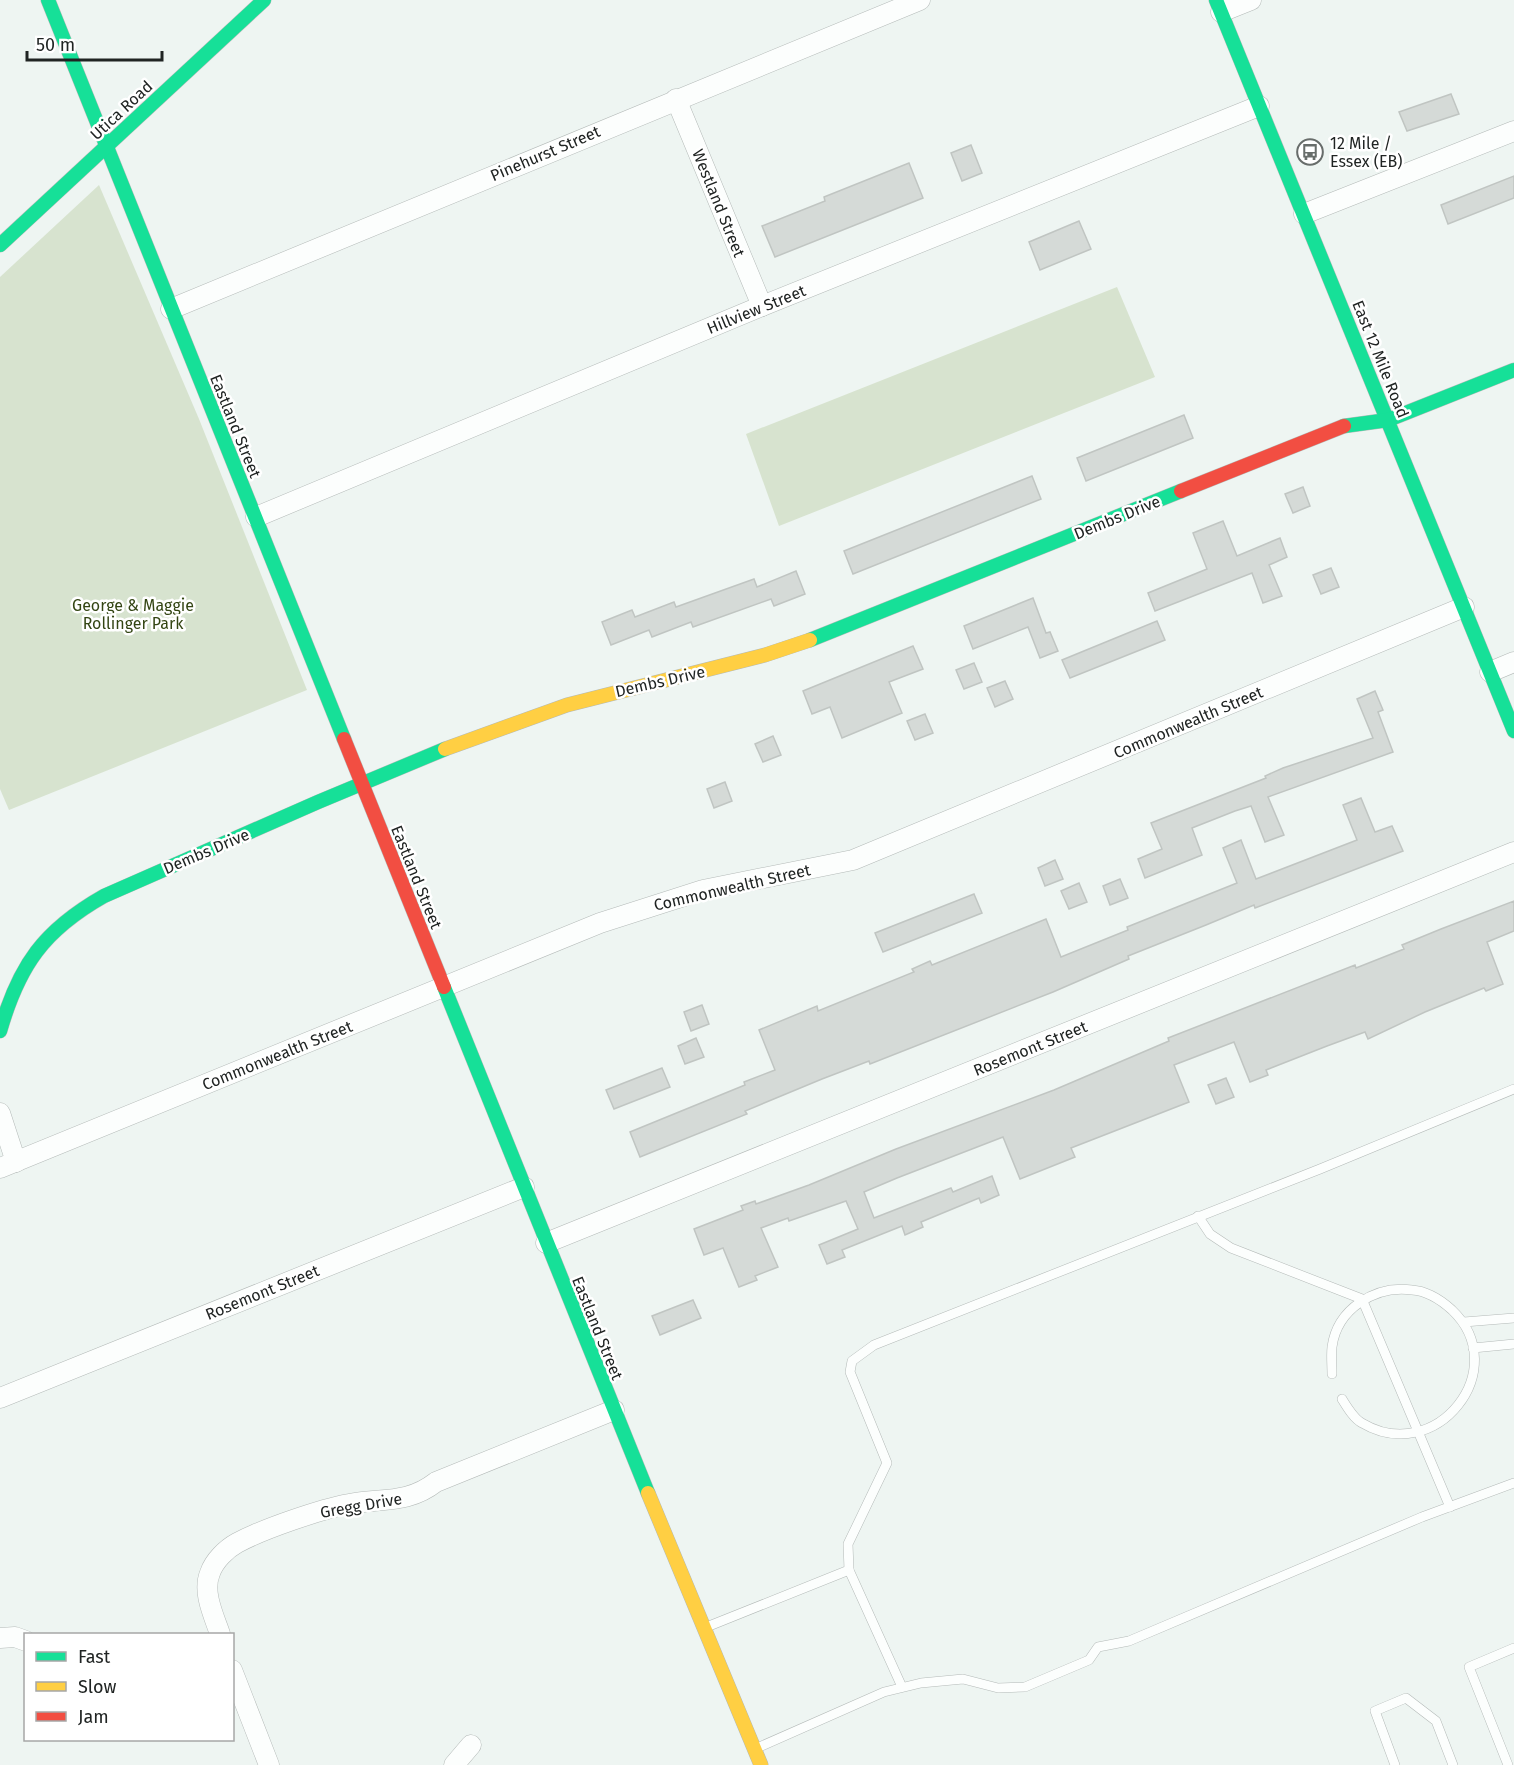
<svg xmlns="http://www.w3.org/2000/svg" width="1514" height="1765" font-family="'Fira Sans',sans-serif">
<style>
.green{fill:#d7e3cf}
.building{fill:#d5dad7;stroke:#c0c5c2;stroke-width:1.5}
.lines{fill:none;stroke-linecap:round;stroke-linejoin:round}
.lane-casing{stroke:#b4bab8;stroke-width:10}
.street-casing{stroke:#b4bab8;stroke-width:21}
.fast-casing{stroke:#b4bab8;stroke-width:15}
.slow-casing{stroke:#b4bab8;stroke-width:15}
.jam-casing{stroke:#b4bab8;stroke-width:15}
.lane{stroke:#fcfefd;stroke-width:9}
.street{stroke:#fcfefd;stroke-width:20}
.fast{stroke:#16e098;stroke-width:14}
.slow{stroke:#ffcf43;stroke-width:14}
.jam{stroke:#f24e42;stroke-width:14}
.labels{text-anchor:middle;stroke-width:5;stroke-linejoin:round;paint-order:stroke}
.street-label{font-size:16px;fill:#202423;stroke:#fff}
.poi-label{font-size:16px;fill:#202423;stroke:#fff;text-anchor:start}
.park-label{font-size:16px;fill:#334513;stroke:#fff}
</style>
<rect width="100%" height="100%" fill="#eef5f2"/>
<!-- green -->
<g class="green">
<polygon points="99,185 199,419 307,690 9,810 0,789 0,277"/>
<polygon points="1117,287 1155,377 779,526 746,434"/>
</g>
<!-- building -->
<g class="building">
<polygon points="1451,94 1459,114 1407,131 1399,112"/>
<polygon points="971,145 982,173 962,181 951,153"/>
<polygon points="909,163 923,198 775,257 762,226 825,201 824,197"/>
<polygon points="1514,176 1514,198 1448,224 1441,205"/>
<polygon points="1079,221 1091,249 1040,270 1029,242"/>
<polygon points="1184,415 1193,438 1086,481 1077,458"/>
<polygon points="1032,476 1041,499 853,574 844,551"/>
<polygon points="1303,487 1310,506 1293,513 1285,494"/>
<polygon points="1223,521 1237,556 1280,538 1287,557 1269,565 1282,596 1263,603 1252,573 1155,611 1148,593 1207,569 1193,533"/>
<polygon points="1331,568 1339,587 1321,594 1313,575"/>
<polygon points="796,571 805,594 774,606 771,599 693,627 691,622 652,637 649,630 611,645 602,622 632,610 635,617 674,602 676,607 754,579 757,587"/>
<polygon points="1033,598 1046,633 1050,632 1058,651 1040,658 1028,627 973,649 964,626"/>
<polygon points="1157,621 1165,640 1070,678 1062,660"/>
<polygon points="913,646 923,669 889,682 902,713 842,738 830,707 812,714 803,691"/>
<polygon points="974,663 982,682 964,689 956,670"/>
<polygon points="1005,681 1013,699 995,707 987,688"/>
<polygon points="1375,691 1383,710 1378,712 1393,752 1268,797 1284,835 1265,842 1251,806 1235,811 1192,828 1202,855 1145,878 1138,859 1162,849 1151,823 1266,778 1265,776 1283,768 1373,738 1357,699"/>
<polygon points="925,714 933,733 915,740 907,721"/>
<polygon points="773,736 781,755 763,762 755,744"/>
<polygon points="725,782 732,801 714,808 707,789"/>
<polygon points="1361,798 1375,832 1392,826 1403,851 1255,908 1254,905 1206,925 1128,956 1129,959 1053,992 870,1064 869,1061 822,1079 745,1111 747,1114 640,1157 630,1132 745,1085 744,1082 775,1070 759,1030 817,1006 818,1011 914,972 912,969 930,961 932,965 1046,919 1061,957 1128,930 1127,927 1237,883 1223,848 1241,840 1256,879 1357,840 1343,805"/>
<polygon points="1055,860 1063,879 1045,886 1038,868"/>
<polygon points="1120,879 1128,898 1110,905 1103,886"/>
<polygon points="1079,883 1087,902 1069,909 1061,891"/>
<polygon points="974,894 982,913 883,952 875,933"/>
<polygon points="1514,901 1514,931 1487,942 1503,984 1486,991 1484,988 1425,1012 1368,1039 1365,1032 1327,1046 1266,1070 1268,1075 1250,1082 1234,1042 1174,1065 1189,1102 1071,1148 1075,1157 1020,1179 1003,1137 897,1178 864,1192 874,1218 951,1188 953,1192 992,1176 999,1195 981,1203 979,1198 921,1222 923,1227 905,1235 902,1226 842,1250 845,1257 827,1264 819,1245 858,1229 846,1201 789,1221 788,1218 761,1228 778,1267 755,1276 757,1280 739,1287 723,1248 704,1255 694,1229 743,1210 741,1206 755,1201 756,1204 809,1185 896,1149 1054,1090 1169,1041 1168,1038 1355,965 1356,968 1404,949 1402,945 1441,929"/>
<polygon points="702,1005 709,1024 691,1031 684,1012"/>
<polygon points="696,1038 704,1057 685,1064 678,1046"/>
<polygon points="662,1068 670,1087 614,1109 606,1090"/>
<polygon points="1226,1078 1234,1097 1216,1104 1208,1085"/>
<polygon points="693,1300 701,1318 660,1335 652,1316"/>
</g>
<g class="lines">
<!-- lane casing -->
<g class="lane-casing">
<g id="lane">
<polyline points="1198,1216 1210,1234 1231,1248 1362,1299 1450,1507"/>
<polyline points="1464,1322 1514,1318"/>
<polyline points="1473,1348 1514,1344"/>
<path d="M 1332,1374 C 1332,1366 1331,1356 1332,1347 C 1337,1309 1375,1285 1412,1290 C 1427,1291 1441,1300 1452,1310 C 1514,1369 1436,1467 1362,1423 C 1354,1419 1347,1407 1342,1399"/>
<polyline points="704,1628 849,1570"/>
<polyline points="902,1687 849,1570 848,1544 887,1463 850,1372 852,1361 874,1345 1320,1169 1514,1089"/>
<polyline points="757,1748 884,1692 921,1683 963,1679 998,1688 1025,1687 1089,1660 1098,1647 1129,1641 1422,1517 1514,1483"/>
<polyline points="1395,1765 1375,1711 1406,1698 1436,1721 1453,1765"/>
<polyline points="1508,1765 1469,1667 1514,1648"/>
</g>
</g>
<!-- street casing -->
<g class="street-casing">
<g id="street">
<polyline points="1221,12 1251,0"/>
<polyline points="676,99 762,306"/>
<polyline points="1304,214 1514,131"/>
<polyline points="171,309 920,0"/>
<polyline points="256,517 762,306 1259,106"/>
<polyline points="1490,672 1514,662"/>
<polyline points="0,1113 16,1162"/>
<polyline points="0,1168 600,923 703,890 853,860 1464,607"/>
<polyline points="546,1243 1514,852"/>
<polyline points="0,1398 524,1187"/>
<path d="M 220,1634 C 214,1616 202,1592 210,1573 C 214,1561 226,1549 237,1543 C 263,1529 321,1509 349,1504 C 382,1498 408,1504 436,1482 L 614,1410"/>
<polyline points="0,1638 15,1637 26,1641"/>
<polyline points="232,1670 269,1765"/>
<polyline points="454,1765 471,1745"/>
</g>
</g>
<!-- fast casing -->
<g class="fast-casing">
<g id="fast">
<polyline points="48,0 344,739"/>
<polyline points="1216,0 1514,731"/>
<polyline points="0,245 264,0"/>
<polyline points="1344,426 1388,420 1514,370"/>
<polyline points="810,640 1181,491"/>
<polyline points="444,987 648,1493"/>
<path d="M 0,1031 C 19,965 44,930 104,896 L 318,802 L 445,749"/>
</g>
</g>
<!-- slow casing -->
<g class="slow-casing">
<g id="slow">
<polyline points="445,749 567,705 765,655 810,640"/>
<polyline points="648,1493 761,1765"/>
</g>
</g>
<!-- jam casing -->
<g class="jam-casing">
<g id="jam">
<polyline points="1181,491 1344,426"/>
<polyline points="344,739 444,987"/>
</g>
</g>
<!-- lane -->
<use href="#lane" class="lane"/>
<!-- street -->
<use href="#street" class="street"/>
<!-- fast -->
<use href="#fast" class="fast"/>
<!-- slow -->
<use href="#slow" class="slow"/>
<!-- jam -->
<use href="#jam" class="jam"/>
</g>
<!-- icons -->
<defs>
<g id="bus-ring" transform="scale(1.35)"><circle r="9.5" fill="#fff" stroke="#686d6b" stroke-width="1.5"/><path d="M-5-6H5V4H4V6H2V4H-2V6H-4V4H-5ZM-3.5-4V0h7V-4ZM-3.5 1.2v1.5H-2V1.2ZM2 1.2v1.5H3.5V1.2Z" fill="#686d6b"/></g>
</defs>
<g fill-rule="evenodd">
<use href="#bus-ring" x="1310" y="152"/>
</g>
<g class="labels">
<!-- street labels -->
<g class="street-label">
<text transform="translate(121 110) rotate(-43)" y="6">Utica Road</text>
<text transform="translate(545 153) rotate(-23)" y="6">Pinehurst Street</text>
<text transform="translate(719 203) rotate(68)" y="6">Westland Street</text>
<text transform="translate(756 309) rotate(-22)" y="6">Hillview Street</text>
<text transform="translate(1381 359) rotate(68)" y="6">East 12 Mile Road</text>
<text transform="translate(236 426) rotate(68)" y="6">Eastland Street</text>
<text transform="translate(1117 517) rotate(-22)" y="6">Dembs Drive</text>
<text transform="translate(660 681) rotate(-13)" y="6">Dembs Drive</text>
<text transform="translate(1188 722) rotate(-23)" y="6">Commonwealth Street</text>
<text transform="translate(206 851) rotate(-23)" y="6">Dembs Drive</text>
<text transform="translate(417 877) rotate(68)" y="6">Eastland Street</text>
<text transform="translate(732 887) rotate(-13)" y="6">Commonwealth Street</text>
<text transform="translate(1030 1048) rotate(-22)" y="6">Rosemont Street</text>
<text transform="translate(277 1055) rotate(-22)" y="6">Commonwealth Street</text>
<text transform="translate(262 1292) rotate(-22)" y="6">Rosemont Street</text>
<text transform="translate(598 1328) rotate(68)" y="6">Eastland Street</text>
<text transform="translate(361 1505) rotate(-10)" y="6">Gregg Drive</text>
</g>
<!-- poi labels -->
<g class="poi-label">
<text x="1330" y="149">12 Mile /<tspan x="1330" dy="18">Essex (EB)</tspan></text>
</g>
<!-- park labels -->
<g class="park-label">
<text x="133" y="611">George &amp; Maggie<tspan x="133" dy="18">Rollinger Park</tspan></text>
</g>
</g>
<!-- legend -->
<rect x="24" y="1633" width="210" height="108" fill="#ffffff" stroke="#a6a7a7" stroke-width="1.5"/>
<rect x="36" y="1652" width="30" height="9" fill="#16e098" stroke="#a6a7a7" stroke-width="1.5"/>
<text x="78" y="1663" font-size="18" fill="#202423">Fast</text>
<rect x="36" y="1682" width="30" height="9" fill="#ffcf43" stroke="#a6a7a7" stroke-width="1.5"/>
<text x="78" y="1693" font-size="18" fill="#202423">Slow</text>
<rect x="36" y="1712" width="30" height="9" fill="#f24e42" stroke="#a6a7a7" stroke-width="1.5"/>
<text x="78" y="1723" font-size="18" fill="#202423">Jam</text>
<!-- scale -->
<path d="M27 51v9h135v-9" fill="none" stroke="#202423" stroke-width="3"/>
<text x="36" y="51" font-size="18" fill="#202423" stroke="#ffffff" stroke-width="4.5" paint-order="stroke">50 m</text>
</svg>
